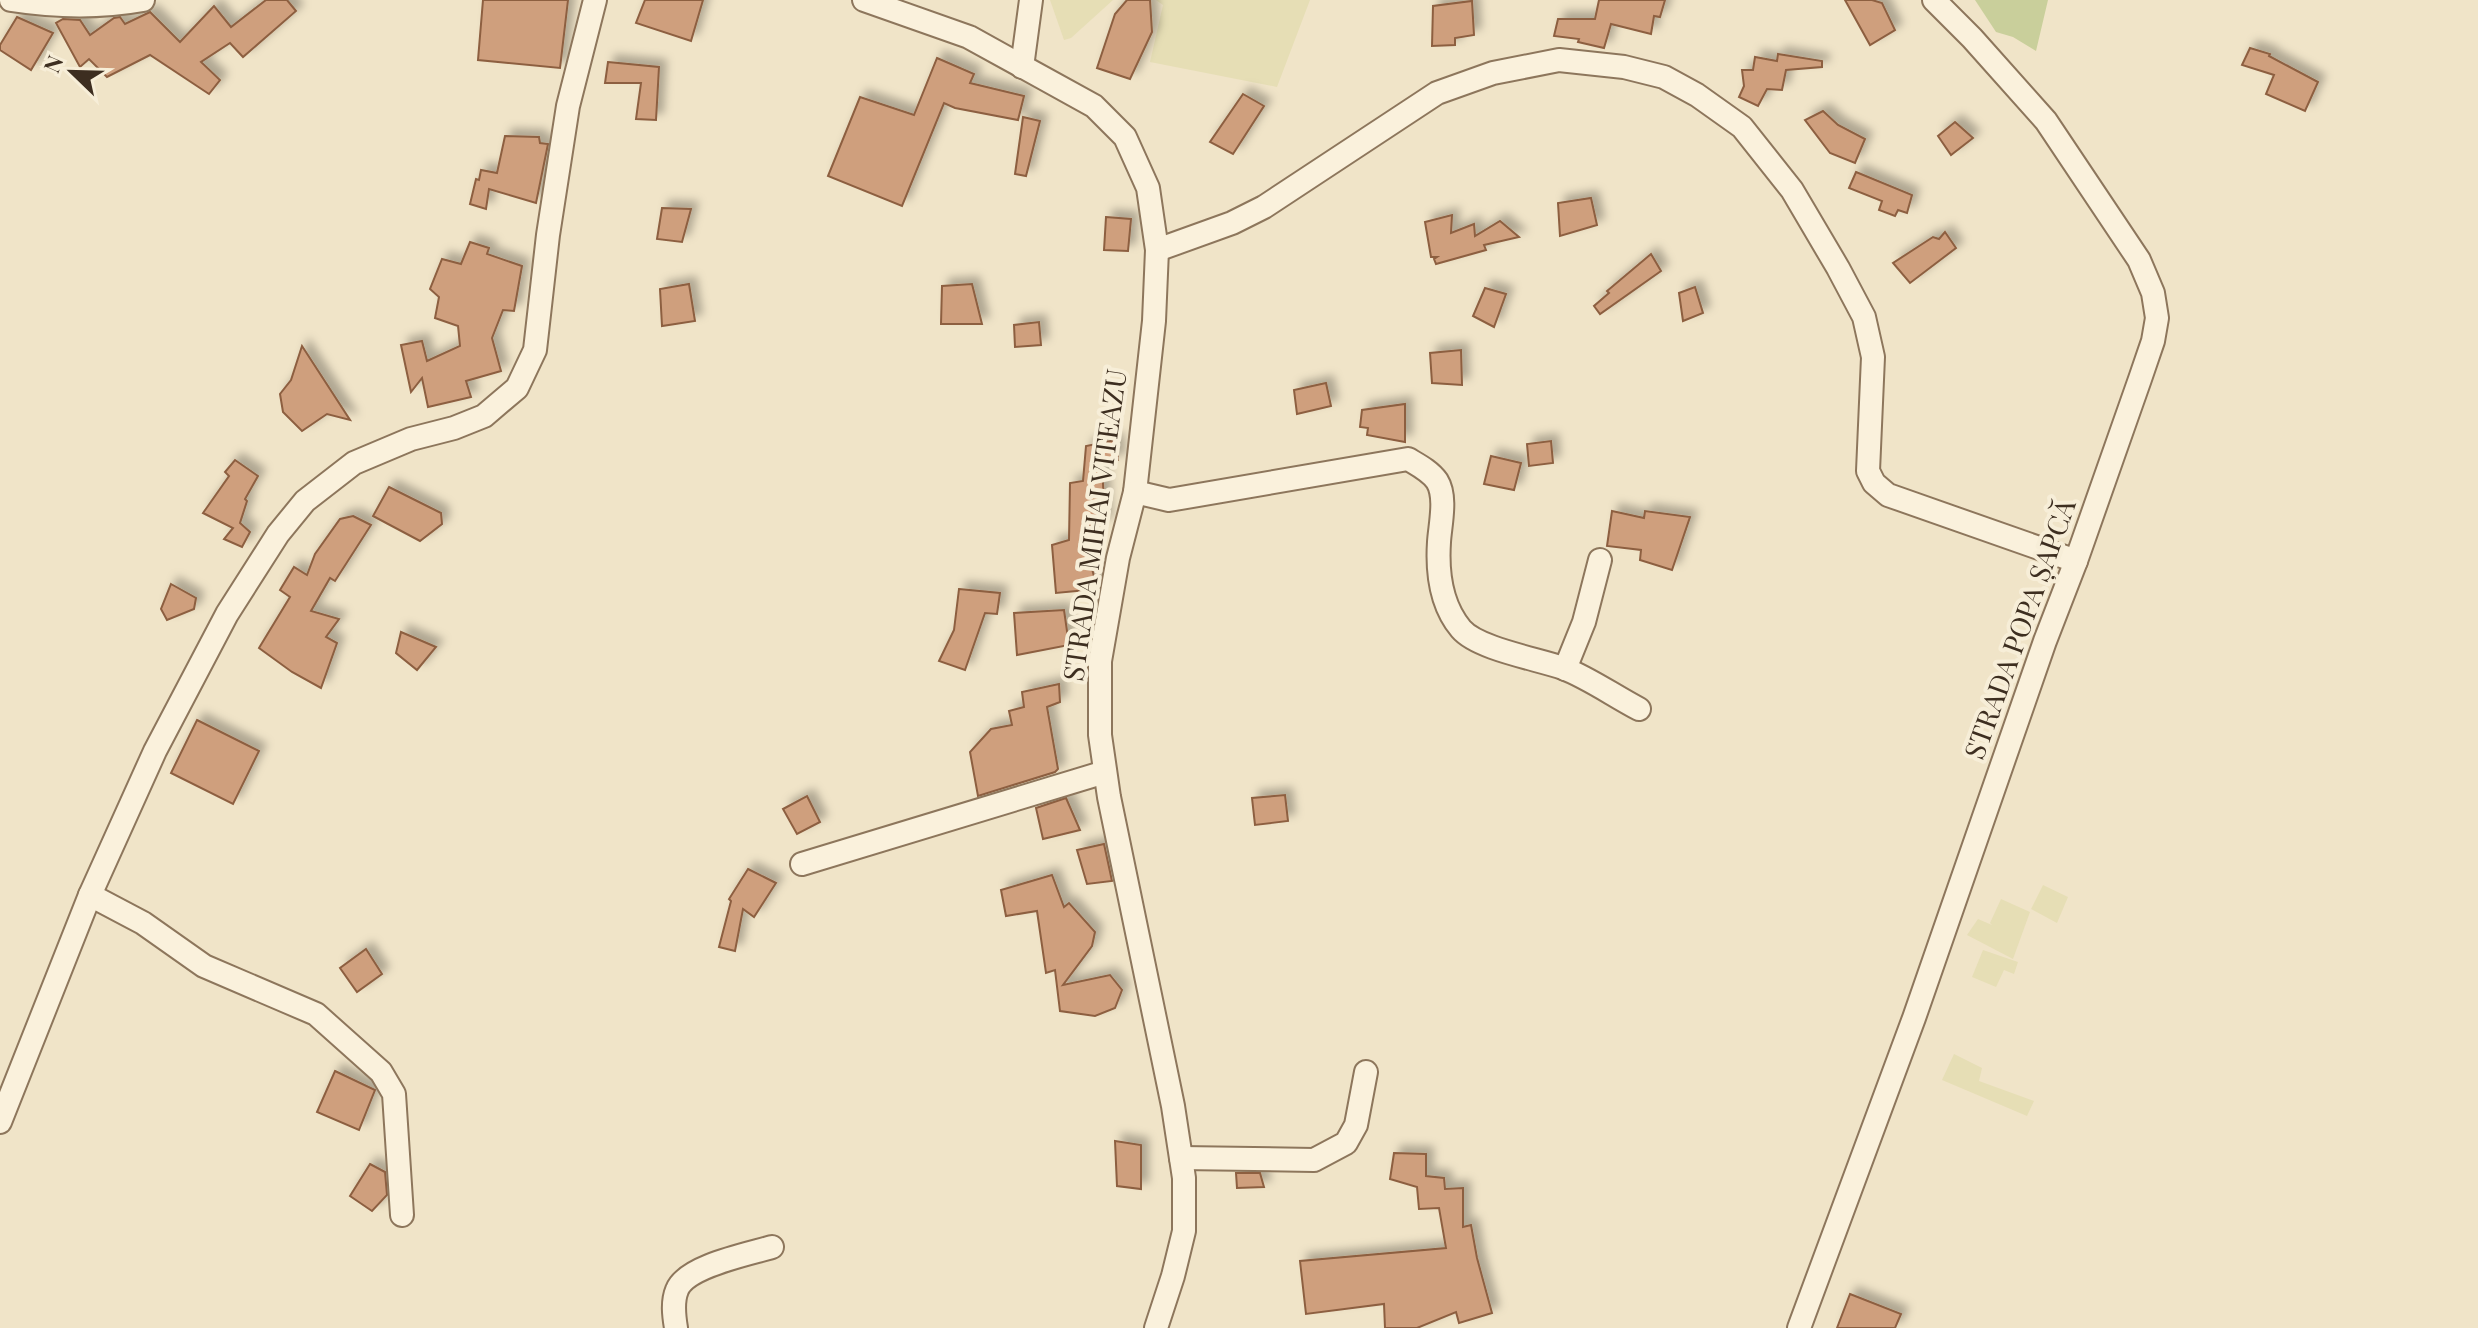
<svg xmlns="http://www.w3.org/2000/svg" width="2478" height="1328" font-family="'Playfair Display',serif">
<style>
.farmland{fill:#e6deb5}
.green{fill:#c9cf9b}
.building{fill:#cf9f7d;stroke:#8d5f41;stroke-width:2;filter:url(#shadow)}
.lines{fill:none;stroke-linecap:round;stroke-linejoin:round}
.minor-casing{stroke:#8d765c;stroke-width:26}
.minor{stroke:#faf1dc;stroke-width:22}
.labels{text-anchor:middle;stroke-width:8;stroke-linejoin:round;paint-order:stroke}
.street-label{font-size:28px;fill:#3d2e20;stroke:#f7eed8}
</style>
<defs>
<filter id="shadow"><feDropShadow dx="7" dy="-7" stdDeviation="4" flood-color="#0004"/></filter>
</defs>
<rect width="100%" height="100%" fill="#f0e4c8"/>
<!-- farmland -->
<g class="farmland">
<polygon points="1050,0 1113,0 1071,38 1064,40"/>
<polygon points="1156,0 1310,0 1277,87 1150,62 1163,5"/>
<polygon points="2043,885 2068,897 2057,923 2031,909"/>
<polygon points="2001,899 2030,912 2013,959 1967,935 1978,919 1992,925 1990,923"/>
<polygon points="1983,950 2018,962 2014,974 2004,970 1996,987 1972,977"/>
<polygon points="1954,1054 1982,1068 1979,1081 2034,1101 2027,1116 1942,1080"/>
</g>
<!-- green -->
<polygon class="green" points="1975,0 2048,0 2036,51 2013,37 1996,32"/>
<!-- building -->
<g class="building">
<polygon points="266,0 287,0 296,11 243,57 230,43 201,62 220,80 209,94 150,55 107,77 89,59 80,67 56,23 63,19 80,20 90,35 114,18 120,17 125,24 150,12 180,42 214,6 231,27"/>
<polygon points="483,0 568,0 560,68 478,60"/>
<polygon points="645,0 703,0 691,41 636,23"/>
<polygon points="1127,0 1150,0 1152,32 1130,79 1097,68 1115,14"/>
<polygon points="1599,0 1665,0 1660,17 1654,16 1651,34 1611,24 1604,48 1578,42 1579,39 1554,36 1558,19 1595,19"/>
<polygon points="1845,0 1872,0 1882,3 1895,30 1870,45"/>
<polygon points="1472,1 1474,35 1455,38 1455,45 1432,46 1433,6"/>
<polygon points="17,17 53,33 31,70 0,50 0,45"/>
<polygon points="2250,48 2270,54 2269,56 2318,82 2305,111 2266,94 2274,75 2242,65"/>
<polygon points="1778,54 1822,61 1822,67 1786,70 1782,90 1767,89 1758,106 1739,97 1744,86 1742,70 1753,70 1755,57 1777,61"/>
<polygon points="937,58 974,74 970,83 1024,96 1018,120 955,108 944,103 902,206 828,176 860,97 914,115"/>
<polygon points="608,62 659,67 656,120 636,119 641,83 605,83"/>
<polygon points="1243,94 1264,106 1233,154 1210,142"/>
<polygon points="1823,111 1838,125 1865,139 1855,163 1830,153 1805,120"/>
<polygon points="1023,117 1040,121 1026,176 1015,174"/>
<polygon points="1955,122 1973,138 1951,155 1938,136"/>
<polygon points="505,136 539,137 540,143 548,144 536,203 489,189 486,209 470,204 476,179 479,180 481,170 497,173"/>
<polygon points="1856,172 1912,195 1907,213 1898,210 1895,216 1879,210 1882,201 1849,188"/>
<polygon points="1591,198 1597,225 1560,236 1558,203"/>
<polygon points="662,208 691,209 682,242 657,239"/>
<polygon points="1452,215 1451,233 1474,224 1475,236 1500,221 1519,237 1484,245 1486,250 1436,264 1434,259 1437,257 1431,257 1425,222"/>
<polygon points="1106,217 1131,219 1128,251 1104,250"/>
<polygon points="1945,232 1956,248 1910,283 1893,263 1933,237 1939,239"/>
<polygon points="470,242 489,248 487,254 522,266 514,311 503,310 492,338 501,371 466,381 471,397 428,407 422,378 411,392 401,345 422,341 427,361 460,346 458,326 435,318 439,297 430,289 442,259 461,264"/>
<polygon points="1651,254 1661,271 1600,314 1594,306 1609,293 1607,291"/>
<polygon points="689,284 695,321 662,326 660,289"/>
<polygon points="972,284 982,324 941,324 942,286"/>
<polygon points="1695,287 1703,313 1683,321 1679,293"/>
<polygon points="1485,288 1506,294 1494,327 1473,316"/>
<polygon points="1039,322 1041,345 1015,347 1014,325"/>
<polygon points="302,346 350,420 327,414 302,431 283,412 280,394 291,380"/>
<polygon points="1461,350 1462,385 1432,383 1430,353"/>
<polygon points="1326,383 1331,406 1297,414 1294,390"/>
<polygon points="1405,404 1405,442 1367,435 1368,428 1360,427 1362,410"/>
<polygon points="1116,440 1118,460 1102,463 1105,524 1082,527 1097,589 1056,593 1052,545 1069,540 1070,483 1083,481 1086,446"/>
<polygon points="1551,441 1553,463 1529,466 1527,444"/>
<polygon points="1491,456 1521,463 1514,490 1484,484"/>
<polygon points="235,460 258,476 245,499 247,501 240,523 250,532 242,547 224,539 233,528 203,513 229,476 225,472"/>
<polygon points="389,487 441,513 442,524 420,541 373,516"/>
<polygon points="1612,511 1644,518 1645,511 1690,517 1672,570 1640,560 1641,550 1607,546"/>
<polygon points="353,516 371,525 335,581 330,578 311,611 339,619 326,637 337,643 321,688 292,672 259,648 290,597 280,590 294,567 307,575 315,554 340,519"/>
<polygon points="171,584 196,598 194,609 167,620 161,609"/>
<polygon points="959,589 1000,593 997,614 985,613 965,670 939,661 954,630"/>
<polygon points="1064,610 1069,645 1017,655 1014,613"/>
<polygon points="401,632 436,647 417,670 396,653"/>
<polygon points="1059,684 1060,702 1047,707 1058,769 1055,772 978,796 970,752 991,729 1012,725 1009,711 1024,707 1022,692"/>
<polygon points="197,720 259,751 233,804 171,773"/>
<polygon points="1285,795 1288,821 1255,825 1252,798"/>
<polygon points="807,796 820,822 797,834 783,809"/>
<polygon points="1066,798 1080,830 1043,839 1036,808"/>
<polygon points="1104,844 1112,881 1087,884 1077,850"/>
<polygon points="748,869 776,883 754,917 743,909 735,951 719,947 731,901 729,899"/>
<polygon points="1052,875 1064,907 1069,903 1095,932 1092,946 1063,985 1110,975 1122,990 1115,1008 1095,1016 1060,1011 1055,970 1046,973 1037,911 1006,916 1001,890"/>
<polygon points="366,949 382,974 357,992 340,968"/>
<polygon points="335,1071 375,1090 359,1130 317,1112"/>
<polygon points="1115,1141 1141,1145 1141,1189 1117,1186"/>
<polygon points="1394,1153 1426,1154 1426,1176 1444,1178 1445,1189 1463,1188 1463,1227 1471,1225 1477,1258 1492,1313 1459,1323 1456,1312 1417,1328 1385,1328 1384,1304 1306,1314 1300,1261 1446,1248 1439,1208 1419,1209 1417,1187 1390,1179"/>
<polygon points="370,1164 385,1172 387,1195 372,1211 350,1196"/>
<polygon points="1236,1173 1260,1173 1264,1187 1237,1188"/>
<polygon points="1850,1294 1901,1314 1895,1328 1837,1328"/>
</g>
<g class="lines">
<!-- minor casing -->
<g class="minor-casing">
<g id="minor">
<path d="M 11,0 C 56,7 99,8 143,0"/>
<polyline points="864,0 969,37 1094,106 1125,137 1148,188 1157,250 1154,321 1135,492 1118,558 1100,661 1100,735 1109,797 1173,1106 1184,1178 1184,1231 1173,1276 1156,1328"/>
<polyline points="1022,67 1031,0"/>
<polyline points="1157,250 1232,223 1264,207 1437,93 1493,73 1559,60 1624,67 1664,77 1697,95 1742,127 1792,190 1838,268 1864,317 1873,357 1868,471 1874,483 1888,495 2076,561"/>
<path d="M 1135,492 L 1169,500 L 1408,459 C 1418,465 1430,471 1437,481 C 1447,497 1440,525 1439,542 C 1437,572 1441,605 1461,629 C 1478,649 1538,659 1563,668 C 1589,678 1614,696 1639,709"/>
<polyline points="1565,669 1584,622 1600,560"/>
<polyline points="802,864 1105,772"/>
<polyline points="90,895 143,923 204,966 316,1014 381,1072 394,1094 402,1215"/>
<polyline points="0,1122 90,895 155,751 227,614 278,534 305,501 354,463 411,439 454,428 484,416 517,388 535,350 548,235 568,106 595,0"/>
<polyline points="1181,1158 1314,1160 1346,1143 1356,1125 1366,1072"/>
<path d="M 676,1328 C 674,1316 672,1302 677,1290 C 686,1266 749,1254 772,1247"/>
<polyline points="1799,1328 1914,1018 2045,641 2076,561 2140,379 2153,341 2157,318 2153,293 2139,260 2046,121 1972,38 1934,0"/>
</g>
</g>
<!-- minor -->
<use href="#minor" class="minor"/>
</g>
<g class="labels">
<!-- street labels -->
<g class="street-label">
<text transform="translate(1095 525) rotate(-82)" y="10">STRADA MIHAI VITEAZU</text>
<text transform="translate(2020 629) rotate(-70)" y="10">STRADA POPA ȘAPCĂ</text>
</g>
</g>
<!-- north arrow -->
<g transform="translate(72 72) rotate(293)" stroke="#f7eed8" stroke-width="6" paint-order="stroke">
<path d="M0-6L14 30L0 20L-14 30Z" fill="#3d2e20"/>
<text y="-12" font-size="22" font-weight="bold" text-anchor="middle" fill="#3d2e20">N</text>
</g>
</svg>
